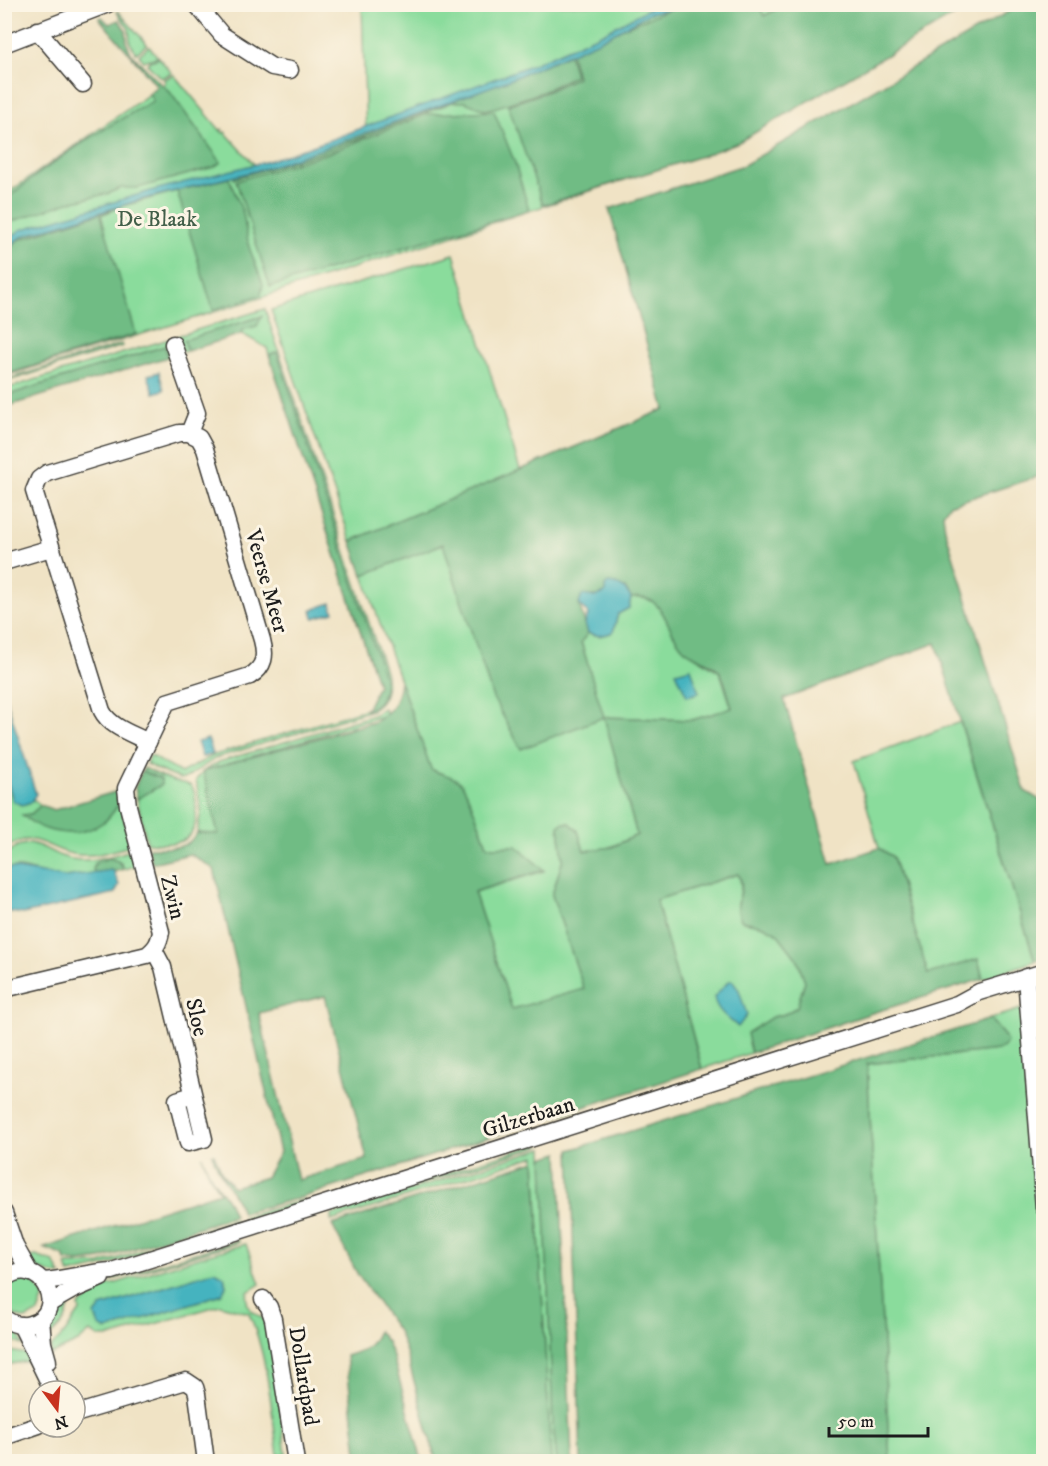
<svg xmlns="http://www.w3.org/2000/svg" width="1048" height="1466" font-family="'IM FELL DW Pica',serif">
<style>
.green{fill:#8adc9c;stroke:#537c5c;stroke-width:1.5;fill-rule:evenodd}
.forest{fill:#6fbc84;stroke:#466c50;stroke-width:1.5;fill-rule:evenodd}
.water{fill:#45b3bf;stroke:#30686e;stroke-width:1.5}
.lines{fill:none;stroke-linecap:round;stroke-linejoin:round}
.minor-casing{stroke:#3c3a35;stroke-width:19}
.minor{stroke:#fff;stroke-width:16}
.labels{text-anchor:middle;stroke-width:6;stroke-linejoin:round;paint-order:stroke}
.park-label{font-size:22px;fill:#425f49;stroke:#fcf5e5}
.street-label{font-size:22px;fill:#1c1c1c;stroke:#fcf5e5}
</style>
<rect width="100%" height="100%" fill="#fcf5e5"/>
<filter id="ink" filterUnits="userSpaceOnUse"><feTurbulence type="fractalNoise" baseFrequency=".0167" numOctaves="2"/><feDisplacementMap in="SourceGraphic" scale="12" xChannelSelector="R" yChannelSelector="G"/><feConvolveMatrix kernelMatrix="1 2 1 2 8 2 1 2 1" color-interpolation-filters="sRGB"/></filter>
<filter id="wash" filterUnits="userSpaceOnUse"><feTurbulence type="fractalNoise" baseFrequency=".008" numOctaves="4" result="noise"/><feDisplacementMap in="SourceGraphic" scale="24" xChannelSelector="R" yChannelSelector="G"/><feGaussianBlur stdDeviation="1.35" result="paint"/><feColorMatrix in="noise" values="0 0 0 0 0 0 0 0 0 0 0 0 0 0 0 0 0 1.4 0 .05"/><feComposite in="paint" operator="in"/></filter>
<g filter="url(#wash)">
<rect width="100%" height="100%" fill="#f0e3c5"/>
<!-- green -->
<g class="green">
<polygon points="362,5 679,5 711,152 260,298 5,376 4,247 7,241 5,243 5,195 165,83 164,79 174,75 220,130 223,129 221,131 223,133 225,132 254,164 251,165 253,168 366,137"/>
<polygon points="759,5 784,5 764,16"/>
<polygon points="118,11 147,44 138,52 136,53 130,43 129,29 117,12"/>
<polygon points="149,46 158,57 143,61 139,55"/>
<polygon points="159,58 172,73 161,78 147,64 150,61"/>
<polygon points="454,254 520,470 351,541 271,310"/>
<path d="M 265,309 L 385,671 C 389,687 386,702 372,710 L 216,758 L 186,778 L 181,779 L 167,774 L 146,764 L 150,755 L 181,773 L 214,755 L 366,709 L 367,710 L 384,694 L 277,352 L 269,355 L 267,348 L 242,334 L 241,331 L 185,340 L 187,351 L 183,352 L 177,336 Z"/>
<polygon points="169,339 173,355 168,357 165,346 5,396 5,389"/>
<polygon points="122,344 123,346 5,382 5,380"/>
<path d="M 443,543 L 493,698 L 603,717 L 581,641 L 588,633 C 597,637 603,636 613,632 L 618,614 L 629,608 L 631,598 L 646,597 L 658,605 L 685,650 L 720,672 L 732,709 L 692,720 L 604,717 L 637,835 C 620,843 603,852 584,851 L 578,831 L 570,823 L 562,823 L 559,827 L 563,859 L 552,895 L 584,989 L 512,1010 L 474,892 L 544,871 L 516,846 L 492,847 L 487,845 C 482,833 468,790 461,783 C 453,775 441,775 431,769 L 363,575 Z"/>
<polygon points="384,708 386,715 204,771 218,834 197,833 201,811 196,780 203,771 219,762 373,715"/>
<polygon points="960,722 1035,961 983,979 978,959 928,975 893,857 879,848 854,761"/>
<path d="M 144,768 C 155,773 166,779 178,782 C 182,783 188,783 191,786 C 196,791 196,802 196,809 C 198,845 176,845 147,843 L 137,799 L 161,785 L 142,771 Z"/>
<path d="M 4,773 L 13,801 L 21,805 L 31,802 L 33,799 L 41,805 L 31,814 L 23,815 C 46,834 79,840 105,821 C 111,816 115,808 120,803 L 131,846 C 114,850 97,857 79,855 C 49,853 36,826 5,849 Z"/>
<path d="M 30,843 C 42,845 50,852 61,856 C 85,865 108,857 132,850 L 135,866 L 124,869 L 121,863 L 112,859 L 93,872 L 95,874 C 80,876 66,878 51,876 C 36,874 20,863 5,870 L 5,855 L 17,846 Z"/>
<path d="M 738,874 C 747,892 731,904 742,921 L 764,926 L 777,933 L 797,959 L 805,981 L 797,1007 L 785,1014 L 772,1017 L 748,1043 L 751,1053 L 702,1069 L 656,900 Z"/>
<polygon points="1021,1009 1044,1118 1043,1461 890,1461 867,1064 998,1050 1005,1037 990,1019"/>
<polygon points="537,1144 540,1146 334,1211 334,1208"/>
<polygon points="543,1148 553,1425 557,1461 551,1461 535,1156 331,1221 332,1215"/>
<polygon points="304,1200 303,1204 245,1220 243,1217"/>
<polygon points="235,1220 236,1223 105,1266 69,1274 66,1265 100,1264"/>
<polygon points="238,1240 239,1242 108,1281 94,1288 77,1301 75,1293 105,1280"/>
<path d="M 246,1244 L 260,1284 L 248,1292 C 242,1315 263,1312 270,1327 L 286,1455 L 278,1455 C 271,1408 268,1357 249,1313 L 220,1305 L 110,1337 L 99,1337 L 90,1332 L 78,1342 L 50,1355 L 51,1347 L 65,1333 L 80,1311 L 79,1306 L 95,1293 L 107,1286 L 206,1255 ZM 215,1271 L 224,1276 L 226,1285 L 222,1294 L 107,1330 L 99,1324 L 96,1317 L 101,1307 Z"/>
<path d="M 36,1256 L 54,1262 L 61,1275 C 47,1274 35,1268 26,1258 Z"/>
<path d="M 16,1280 L 31,1280 L 44,1296 L 38,1313 L 25,1319 C 19,1317 10,1315 7,1310 C 0,1299 7,1286 16,1280 Z"/>
<path d="M 67,1297 C 72,1314 63,1325 50,1336 L 47,1329 C 52,1317 58,1307 67,1297 Z"/>
<polygon points="4,1327 19,1335 23,1345 5,1339"/>
<polygon points="4,1350 27,1354 34,1360 5,1365"/>
</g>
<!-- forest -->
<g class="forest">
<polygon points="679,5 759,5 764,16 784,5 972,5 739,142 702,156 543,205 508,105 546,92 577,77 570,50"/>
<path d="M 1020,5 L 1043,5 L 1043,475 L 949,505 L 943,514 L 945,529 L 1025,791 L 1040,800 L 1043,812 L 1043,959 L 1035,961 L 936,643 L 784,699 L 831,864 L 879,848 L 893,857 L 928,974 L 978,959 L 983,979 L 872,1013 L 751,1053 L 747,1033 L 772,1017 L 785,1014 L 797,1007 L 805,981 L 797,959 L 777,933 L 764,926 L 742,921 C 730,902 749,892 738,874 L 656,900 L 702,1069 L 303,1197 L 242,1213 C 234,1192 219,1176 212,1154 L 214,1154 L 222,1173 L 233,1187 L 266,1177 L 280,1152 L 214,869 L 190,854 L 152,863 L 148,848 C 167,847 186,852 197,833 L 218,834 L 203,771 L 374,722 C 393,711 397,703 400,681 L 431,769 C 441,775 453,775 461,783 C 468,790 482,833 487,845 L 492,847 L 516,846 L 544,870 L 474,892 L 512,1009 L 584,989 L 552,895 L 563,859 L 559,827 L 562,823 L 570,823 L 578,831 L 584,851 L 612,847 L 637,835 L 604,717 L 521,749 L 493,698 L 443,544 L 363,575 L 351,541 L 665,409 L 609,209 L 744,165 ZM 625,588 L 631,598 C 667,593 664,630 684,649 C 694,658 712,661 720,672 C 725,680 729,699 732,708 L 692,720 L 604,717 L 581,642 L 588,633 L 579,604 L 591,596 L 601,596 L 605,593 L 606,589 ZM 325,996 L 367,1159 L 298,1180 L 259,1013 Z"/>
<path d="M 102,17 L 109,24 L 119,20 L 126,31 L 127,44 L 131,53 L 154,77 L 170,92 L 221,162 L 214,167 L 138,188 L 121,188 L 107,194 L 69,202 L 5,224 L 5,200 C 52,161 99,130 153,101 L 149,93 L 157,86 L 99,18 Z"/>
<path d="M 569,54 L 575,75 L 543,92 L 494,108 L 485,110 L 465,102 L 453,102 L 320,153 L 243,176 L 234,179 L 234,176 C 288,163 341,141 394,122 C 453,100 511,80 569,54 Z"/>
<polygon points="494,111 515,163 529,210 270,287 236,181 328,153 427,114"/>
<polygon points="229,178 243,213 249,247 263,284 261,295 213,310 177,191 123,206 101,215 136,334 5,375 5,252 18,240 140,200"/>
<polygon points="262,316 257,326 242,330 242,334 187,351 184,340"/>
<polygon points="165,346 168,357 5,407 5,396"/>
<path d="M 277,352 L 384,676 C 386,692 382,705 366,710 L 378,685 L 269,355 Z"/>
<polygon points="142,771 161,779 161,785 137,799 135,787"/>
<path d="M 118,791 L 120,803 C 115,809 111,816 105,821 C 79,840 45,835 22,815 L 31,814 L 41,805 L 54,810 Z"/>
<polygon points="109,858 118,861 124,869 114,872 110,870 95,874 93,869 95,863"/>
<polygon points="990,1019 1005,1037 1007,1042 1004,1047 998,1050 867,1064 890,1461 581,1461 570,1150"/>
<polygon points="559,1153 572,1461 572,1462 557,1461 553,1425 543,1158"/>
<polygon points="202,1156 211,1177 229,1203 234,1216 102,1259 80,1262 66,1261 64,1256 44,1248 220,1192 210,1177"/>
<polygon points="535,1161 551,1461 436,1461 406,1352 398,1331 358,1275 332,1225"/>
<path d="M 378,1331 L 387,1342 L 393,1357 L 422,1461 L 358,1461 L 346,1356 C 364,1350 370,1349 378,1331 Z"/>
</g>
<!-- water -->
<g class="water">
<polygon points="661,4 688,5 650,13 599,41 509,80 319,150 263,169 140,200 26,235 18,239 5,252 5,243 20,230 154,190 268,161 327,141 531,65 603,33 648,9"/>
<polygon points="159,372 164,390 154,393 148,375"/>
<path d="M 608,583 C 620,584 625,587 631,598 L 629,608 L 618,614 L 613,632 C 603,636 597,637 588,633 L 585,624 L 588,614 L 579,604 L 582,595 L 595,597 L 605,593 L 605,586 Z"/>
<polygon points="331,603 334,612 314,618 311,610"/>
<polygon points="691,668 699,693 687,696 676,672"/>
<polygon points="4,692 36,794 31,802 22,805 13,801 5,773"/>
<polygon points="208,739 213,754 202,757 197,742"/>
<polygon points="12,868 65,877 111,870 114,872 119,885 115,893 23,914 5,911 4,870"/>
<path d="M 729,981 L 733,981 L 739,990 L 747,1015 L 738,1027 C 728,1018 716,1011 714,997 Z"/>
<polygon points="215,1271 224,1276 226,1286 222,1294 107,1330 99,1326 95,1315 101,1307"/>
</g>
</g>
<g filter="url(#ink)">
<g class="lines">
<!-- minor casing -->
<g class="minor-casing">
<g id="minor">
<polyline points="196,4 222,35 272,67 290,70"/>
<polyline points="37,30 83,84"/>
<polyline points="4,44 108,4"/>
<path d="M 173,344 L 197,413 L 189,433 L 199,438 L 205,449 L 262,640 C 266,655 265,667 250,676 L 167,702 L 148,742 C 133,734 110,727 102,711 L 34,491 L 39,479 L 47,473 L 179,433 L 189,433"/>
<polyline points="4,562 51,548"/>
<polyline points="154,950 163,967 204,1139 188,1143 177,1100 193,1095"/>
<polyline points="1026,977 1044,1208"/>
<path d="M 4,989 L 147,955 C 156,948 159,943 161,932 L 128,806 L 126,788 L 148,742"/>
<polyline points="4,1213 15,1246 30,1273"/>
<path d="M 4,1279 C 40,1250 71,1313 30,1324 C 21,1327 12,1324 4,1318"/>
<path d="M 43,1281 C 67,1279 89,1272 112,1271 L 957,1004 L 979,992 L 1044,972"/>
<polyline points="263,1299 269,1307 273,1319 296,1462"/>
<polyline points="50,1303 71,1291 101,1278"/>
<polyline points="41,1319 43,1343 48,1361"/>
<polyline points="21,1325 53,1391"/>
<polyline points="75,1414 186,1381 195,1387 197,1394 206,1462"/>
<polyline points="4,1437 39,1425"/>
</g>
</g>
<!-- minor -->
<use href="#minor" class="minor"/>
</g>
</g>
<g class="labels">
<!-- park labels -->
<g class="park-label">
<text x="157" y="226">De Blaak</text>
</g>
<!-- street labels -->
<g class="street-label">
<text transform="translate(268 581) rotate(74)" y="8">Veerse Meer</text>
<text transform="translate(174 897) rotate(76)" y="8">Zwin</text>
<text transform="translate(198 1017) rotate(77)" y="8">Sloe</text>
<text transform="translate(528 1116) rotate(-17)" y="8">Gilzerbaan</text>
<text transform="translate(305 1376) rotate(81)" y="8">Dollardpad</text>
</g>
</g>
<!-- margin -->
<rect width="1048" height="1466" fill="none" stroke="#fcf5e5" stroke-width="24"/>
<!-- north arrow -->
<g transform="translate(57 1409) rotate(164)"><circle r="28" fill="#fcf5e5" stroke="#a29e95" stroke-width="1.5"/>
<path d="M0-4.5L10 22L0 15L-10 22Z" fill="#c8321e"/>
<text y="-9" font-size="16" font-weight="bold" text-anchor="middle" fill="#1c1c1c">N</text>
</g>
<!-- scale -->
<path d="M829 1427v9h99v-9" fill="none" stroke="#1c1c1c" stroke-width="3"/>
<text x="838" y="1427" font-size="18" fill="#1c1c1c" stroke="#fcf5e5" stroke-width="4.5" paint-order="stroke">50 m</text>
</svg>
